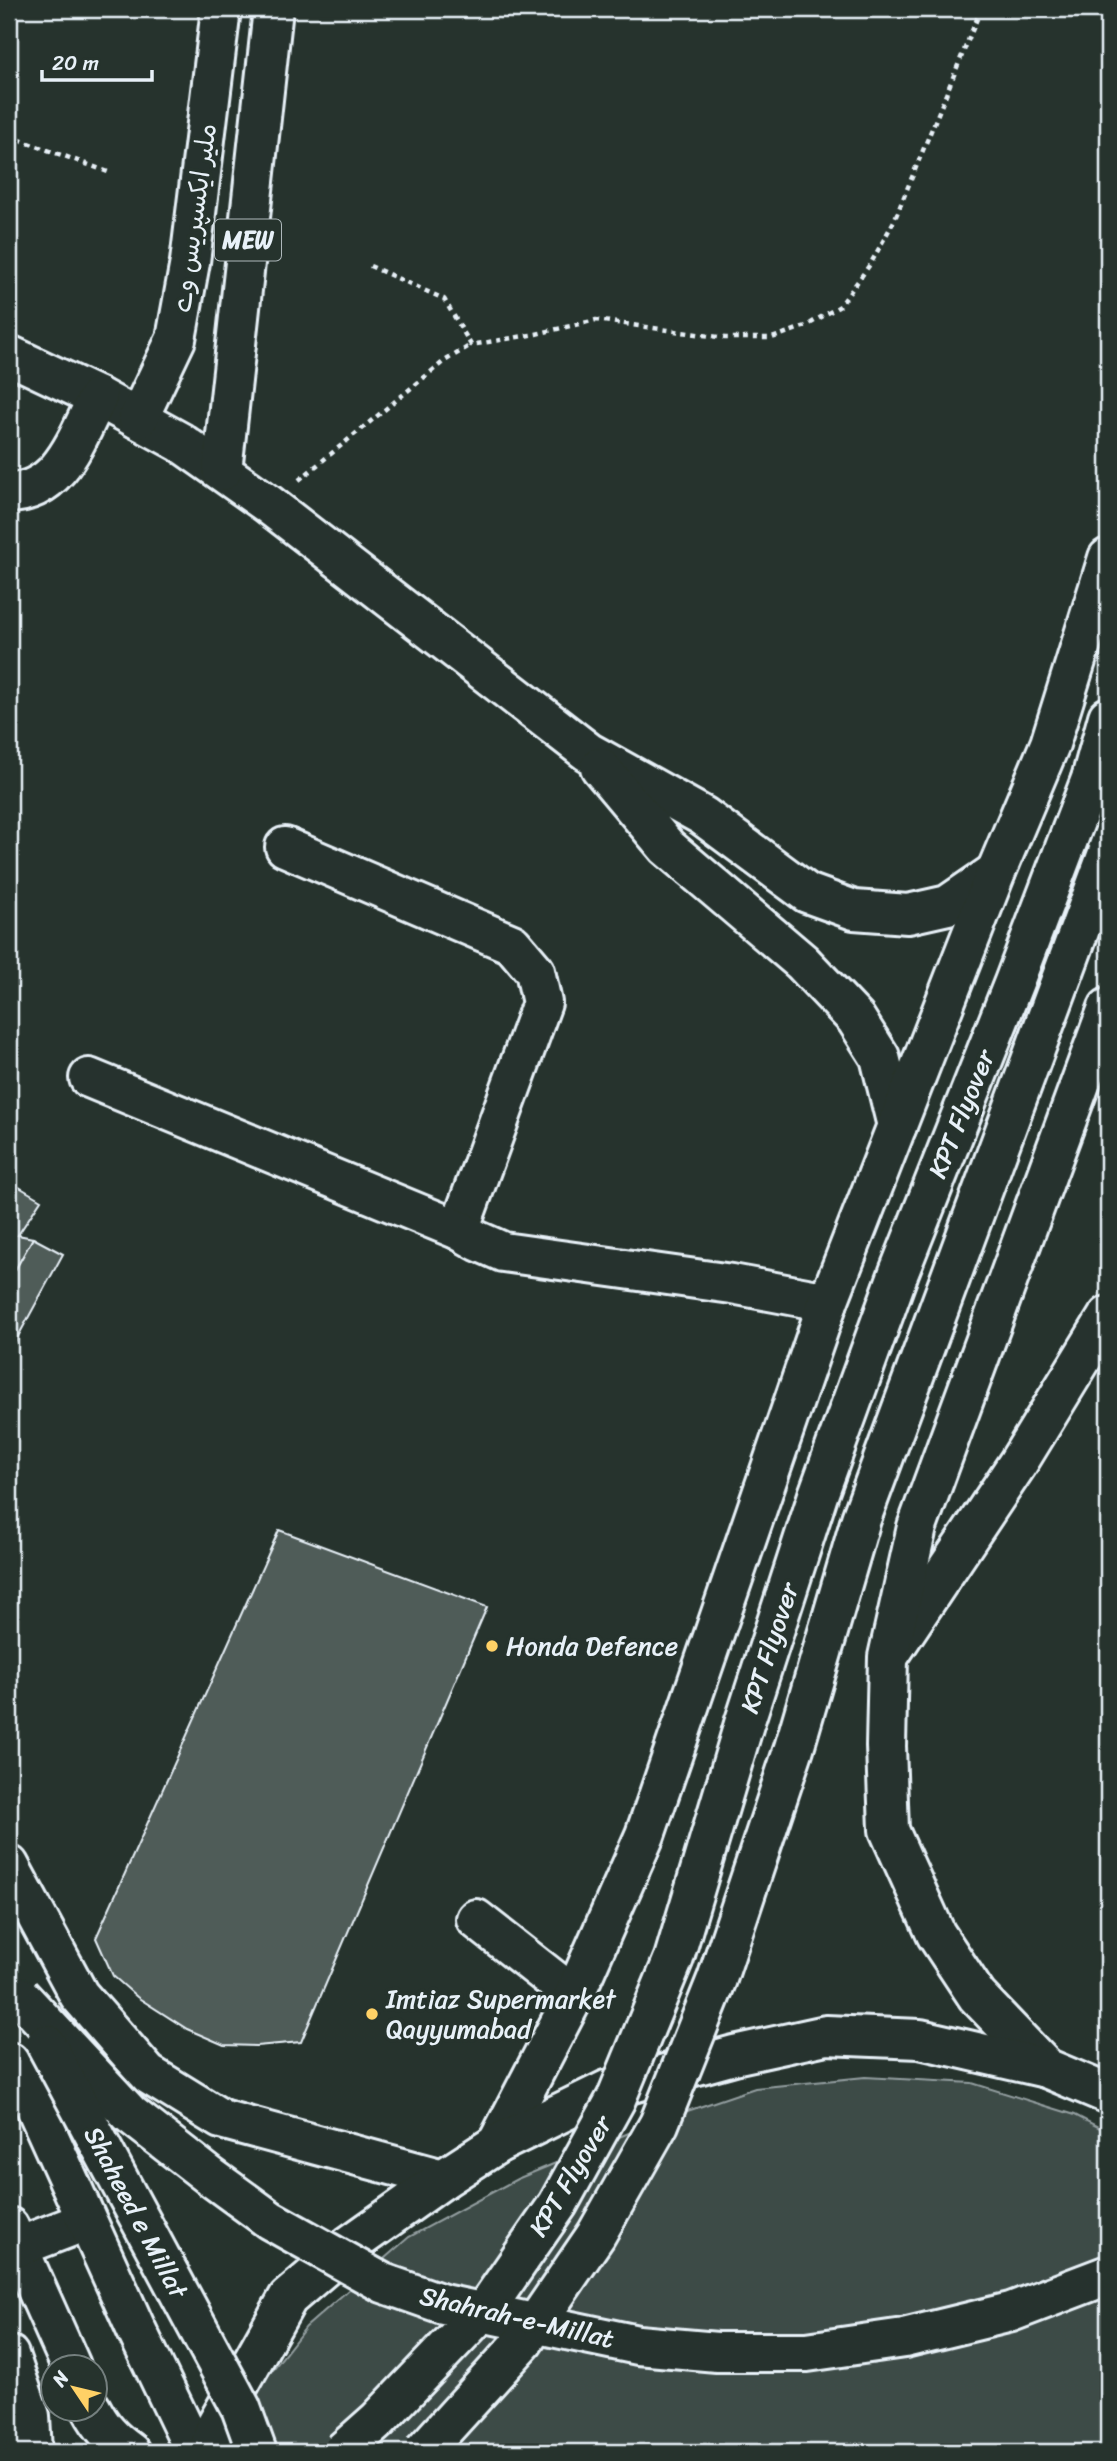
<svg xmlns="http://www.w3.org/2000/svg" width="1117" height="2461" font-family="Sriracha,'Playpen Sans Arabic',sans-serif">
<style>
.green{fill:#3e4b47;stroke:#939ea0;stroke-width:2}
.building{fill:#505c59;stroke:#e8f1f8;stroke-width:2}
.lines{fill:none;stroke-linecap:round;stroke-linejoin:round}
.minor-casing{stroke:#e8f1f8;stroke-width:44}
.major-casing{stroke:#e8f1f8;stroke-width:44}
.highway-casing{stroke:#e8f1f8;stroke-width:44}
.path{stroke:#e8f1f8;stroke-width:4.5;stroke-dasharray:5 5;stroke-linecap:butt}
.minor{stroke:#26332d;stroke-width:38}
.major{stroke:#26332d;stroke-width:38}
.highway{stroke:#26332d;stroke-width:38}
.major-bridge-casing{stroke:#e8f1f8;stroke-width:44;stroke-linecap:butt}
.major-bridge{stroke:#26332d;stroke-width:38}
.poi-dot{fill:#ffd166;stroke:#26332d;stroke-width:2.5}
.labels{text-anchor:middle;stroke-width:7;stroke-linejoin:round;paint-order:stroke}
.shield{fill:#26332d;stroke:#aeb8bb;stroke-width:2}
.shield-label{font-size:24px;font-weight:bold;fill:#e8f1f8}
.street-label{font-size:26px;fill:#e8f1f8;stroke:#26332d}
.poi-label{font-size:26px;fill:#e8f1f8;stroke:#26332d;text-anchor:start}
</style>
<rect width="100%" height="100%" fill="#26332d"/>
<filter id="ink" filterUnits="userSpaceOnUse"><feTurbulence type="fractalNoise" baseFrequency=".0143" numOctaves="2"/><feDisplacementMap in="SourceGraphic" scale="14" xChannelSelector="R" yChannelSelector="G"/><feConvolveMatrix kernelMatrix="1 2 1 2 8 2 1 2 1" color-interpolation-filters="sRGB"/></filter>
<g filter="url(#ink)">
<!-- green -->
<polygon class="green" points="865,2077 972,2083 1075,2115 1108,2132 1108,2452 229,2452 250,2399 306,2327 409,2237 517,2179 658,2121 755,2088"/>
<!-- building -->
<g class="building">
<polygon points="9,1181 41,1200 18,1235 33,1238 9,1281"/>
<polygon points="33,1238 63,1254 9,1353 9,1281"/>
<polygon points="279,1530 487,1607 301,2042 256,2046 224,2045 187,2029 137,1997 113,1976 96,1938"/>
</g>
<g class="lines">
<!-- minor casing -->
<g class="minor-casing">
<g id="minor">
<polyline points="9,355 98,397 180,442 268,504 588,752 703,816 807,893 854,910 908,914 948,905 996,872"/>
<path d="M 9,493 C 61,492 77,437 98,397"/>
<polyline points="600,767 667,847 802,962 856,1019 880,1057 897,1126"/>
<polyline points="285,847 512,944 535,971 542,1003 459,1230"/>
<polyline points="89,1078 459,1230 478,1241 503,1252 732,1284 828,1302"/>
<polyline points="889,1656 1018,1463 1108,1316"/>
<polyline points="476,1919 574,1996"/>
<polyline points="9,2227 71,2366"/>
<polyline points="18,2247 86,2221"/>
<polyline points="9,2355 30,2416 32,2452"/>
<path d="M 91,2408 C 101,2427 112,2440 130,2452"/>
</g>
</g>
<!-- major casing -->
<g class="major-casing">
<g id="major">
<polyline points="1091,779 1108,717"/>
<polyline points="9,1865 79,1995 148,2074 221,2119 443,2179"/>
<polyline points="9,2062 32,2099 136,2329 195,2452"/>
<polyline points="1046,2068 977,1996 936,1934 889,1830 886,1746 888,1657 917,1527 1108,1008"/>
<polyline points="497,2144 574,1996 645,1835 828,1302 996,872 1050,744 1108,558"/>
<polyline points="208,2452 216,2426 288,2298 350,2245 443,2179 497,2144 607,2090 734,2055 826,2035 920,2039 1046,2068 1108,2094"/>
</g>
</g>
<!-- highway casing -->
<g class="highway-casing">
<g id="highway">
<polyline points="138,419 176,339 190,262 221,9"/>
<polyline points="222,471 273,9"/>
</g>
</g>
<!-- path -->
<g class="path">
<polyline points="9,136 111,173"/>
<polyline points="370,266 444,299 471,345 536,334 596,320 725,338 772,338 806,326 840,306 871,263 894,221 981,9"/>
<polyline points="299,480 443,362 471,345"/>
</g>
<!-- minor -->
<use href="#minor" class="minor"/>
<!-- major -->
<use href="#major" class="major"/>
<!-- highway -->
<use href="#highway" class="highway"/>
<!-- major-bridge casing -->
<g class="major-bridge-casing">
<g id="major-bridge">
<polyline points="20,1996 130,2114 211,2177 270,2220 383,2283 443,2304 638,2345 717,2352 807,2352 904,2338 1011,2312 1108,2275"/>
<polyline points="46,2044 241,2408 257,2452"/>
<polyline points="342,2452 378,2420 489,2304 558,2204 616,2099 674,1958 744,1724 818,1495 899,1272 1014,982 1091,779"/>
<polyline points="423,2452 523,2342 596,2235 659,2124 717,1979 794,1748 861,1519 1108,853"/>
</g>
</g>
<!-- major-bridge -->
<use href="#major-bridge" class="major-bridge"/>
</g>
</g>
<!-- markers -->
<g class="poi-dot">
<circle cx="492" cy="1646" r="7"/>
<circle cx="372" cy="2014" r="7"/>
</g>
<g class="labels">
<!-- shield labels -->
<rect class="shield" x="215" y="219.5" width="66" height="41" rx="5"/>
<g class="shield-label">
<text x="248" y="248">MEW</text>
</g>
<!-- street labels -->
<g class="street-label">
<text transform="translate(194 218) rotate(-82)" y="9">ملیر ایکسپریس وے</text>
<text transform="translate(961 1114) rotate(-68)" y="9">KPT Flyover</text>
<text transform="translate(769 1648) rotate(-72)" y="9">KPT Flyover</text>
<text transform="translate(570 2176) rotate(-59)" y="9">KPT Flyover</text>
<text transform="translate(136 2212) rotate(62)" y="9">Shaheed e Millat</text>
<text transform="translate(517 2317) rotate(13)" y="9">Shahrah-e-Millat</text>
</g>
<!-- poi labels -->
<g class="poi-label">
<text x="506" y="1655">Honda Defence</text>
<text x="386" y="2008">Imtiaz Supermarket<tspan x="386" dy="30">Qayyumabad</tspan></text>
</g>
</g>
<!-- margin -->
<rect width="1117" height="2461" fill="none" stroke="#26332d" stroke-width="35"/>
<rect x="18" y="18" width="1082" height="2426" fill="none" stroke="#e8f1f8" stroke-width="2.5" filter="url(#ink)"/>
<!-- north arrow -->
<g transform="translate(74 2388) rotate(305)"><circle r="33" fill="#26332d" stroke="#747f7e" stroke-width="2"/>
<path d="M0-5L12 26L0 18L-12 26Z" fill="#ffd166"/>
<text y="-10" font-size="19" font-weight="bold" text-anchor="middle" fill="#e8f1f8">N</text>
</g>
<!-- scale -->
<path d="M42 70v10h110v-10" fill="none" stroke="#e8f1f8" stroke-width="3.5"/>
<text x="52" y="70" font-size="21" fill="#e8f1f8" stroke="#26332d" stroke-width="5" paint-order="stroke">20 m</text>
</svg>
